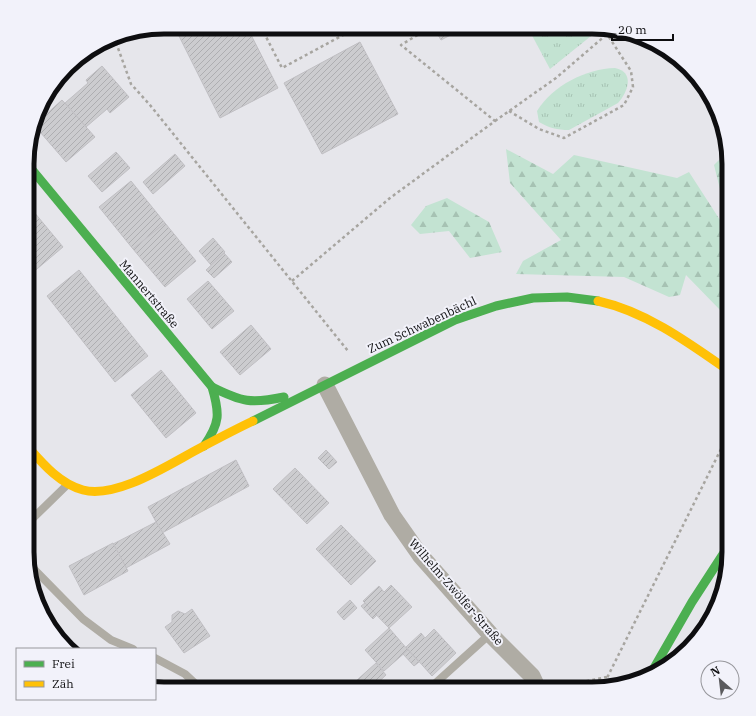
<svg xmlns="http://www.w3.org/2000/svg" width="756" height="716" font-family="'IBM Plex Serif',serif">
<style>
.forest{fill:url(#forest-firs)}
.park{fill:url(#park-tufts)}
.building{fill:url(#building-hatch);stroke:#c0bfc3}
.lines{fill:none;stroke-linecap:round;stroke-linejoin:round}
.path{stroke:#a7a5a0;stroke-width:2.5;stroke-dasharray:3 3;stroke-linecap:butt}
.lane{stroke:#afaca4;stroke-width:8}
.street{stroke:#afaca4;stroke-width:17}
.fast{stroke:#4caf50;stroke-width:9}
.slow{stroke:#ffc107;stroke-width:9}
.labels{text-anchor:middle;stroke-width:4;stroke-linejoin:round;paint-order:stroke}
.street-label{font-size:12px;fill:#0e0e10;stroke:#f2f2fa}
.rim{fill:none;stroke:#0e0e10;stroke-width:5}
</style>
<defs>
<pattern id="forest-firs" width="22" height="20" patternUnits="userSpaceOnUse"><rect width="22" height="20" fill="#c3e3d2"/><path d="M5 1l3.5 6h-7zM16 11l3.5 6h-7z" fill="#a6c2b3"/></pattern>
<pattern id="park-tufts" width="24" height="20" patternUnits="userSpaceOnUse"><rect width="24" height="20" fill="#c3e3d2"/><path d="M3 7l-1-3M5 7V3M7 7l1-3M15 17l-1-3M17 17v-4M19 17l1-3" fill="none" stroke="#a6c2b3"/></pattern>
<pattern id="building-hatch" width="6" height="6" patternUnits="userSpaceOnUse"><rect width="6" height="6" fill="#cccccf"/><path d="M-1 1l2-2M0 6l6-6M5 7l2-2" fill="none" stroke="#aeaeb1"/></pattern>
</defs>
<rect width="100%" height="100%" fill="#e6e6eb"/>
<!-- forest -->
<g class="forest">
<polygon points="506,149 553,174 574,155 677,178 689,172 729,234 729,316 720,310 686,275 680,295 669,297 624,277 516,274 523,261 561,240 510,183"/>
<polygon points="728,151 729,155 729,191 720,189 714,165"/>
<polygon points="447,198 489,222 502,252 470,258 449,231 420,234 411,225 426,206"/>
</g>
<!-- park -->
<g class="park">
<polygon points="528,28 601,28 550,69"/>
<path d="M 615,68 C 635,72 628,92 618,103 L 569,130 C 557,130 549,128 539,122 L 537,111 C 553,85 586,69 615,68 Z"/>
</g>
<!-- building -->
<g class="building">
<polygon points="182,27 247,27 278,88 220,118 176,30"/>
<polygon points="434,28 464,28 441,40"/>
<polygon points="360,42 398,114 322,154 284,83"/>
<polygon points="102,66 129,97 110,113 107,109 86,127 65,103 88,83 86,80"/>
<polygon points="62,100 95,137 66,162 34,125"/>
<polygon points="116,152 130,168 102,192 88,176"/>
<polygon points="175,154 185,166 153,194 143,182"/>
<polygon points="131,181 165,223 133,249 99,207"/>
<polygon points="29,206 63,247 31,274 29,271"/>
<polygon points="165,223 196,261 165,287 133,249"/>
<polygon points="213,238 225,252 211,265 199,251"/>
<polygon points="224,253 232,262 214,278 206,270"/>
<polygon points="79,270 148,356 115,382 47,296"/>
<polygon points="208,281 234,311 212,329 187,299"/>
<polygon points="251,325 271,349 240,375 220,352"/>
<polygon points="161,370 196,413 166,438 131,395"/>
<polygon points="326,450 337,462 329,469 318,458"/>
<polygon points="236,460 249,486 162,533 148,507"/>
<polygon points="295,468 329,503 307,524 273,489"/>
<polygon points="156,522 170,544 126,568 113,544"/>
<polygon points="341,525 376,561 351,585 316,549"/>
<polygon points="113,543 128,571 84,595 69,566"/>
<polygon points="391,585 412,607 389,628 363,601 379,586 384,592"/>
<polygon points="350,600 357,608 344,620 337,612"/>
<polygon points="365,603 377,615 373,619 361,606"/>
<polygon points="192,609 210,636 184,653 165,627 172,622 172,615 178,611 185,614"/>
<polygon points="389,628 408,650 384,671 365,650"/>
<polygon points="434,629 456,653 432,676 406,647 421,633 425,638"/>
<polygon points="408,650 419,662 414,666 403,654"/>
<polygon points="376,663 386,675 371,689 365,689 357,680"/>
<polygon points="478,683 484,689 472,689"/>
</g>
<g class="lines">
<!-- path -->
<g class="path">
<polyline points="261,27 282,68 358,27"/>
<polyline points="114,37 131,84 150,105 348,351"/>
<polyline points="509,111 539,129 564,138 624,105 633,87 631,71 607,34"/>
<polyline points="495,121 556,78 613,29"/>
<polyline points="292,281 390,198 495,121 401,45 419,34 416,28"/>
<polyline points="557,687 607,677"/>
<polyline points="602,688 729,433"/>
</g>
<!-- lane -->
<g class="lane">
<polyline points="27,524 68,484"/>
<polyline points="28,563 83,619 111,640 133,649"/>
<polyline points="155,658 185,674 201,689"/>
<polyline points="429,689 490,634"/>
</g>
<!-- street -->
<polyline class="street" points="325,385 392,515 420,555 490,634 532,676 538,689"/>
<!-- fast -->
<g class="fast">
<path d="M 29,166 L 212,387 C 220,414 220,423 204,446"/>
<path d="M 212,387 C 242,402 251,404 284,397"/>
<polyline points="253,421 455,320 496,306 533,298 567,297 598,301"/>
<polyline points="650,675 692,602 729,545"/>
</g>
<!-- slow -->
<g class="slow">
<path d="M 598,301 C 647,312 689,343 729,371"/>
<path d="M 28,447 C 43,464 60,484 83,490 C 118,499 171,463 202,447 C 219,438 236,429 253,421"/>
</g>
</g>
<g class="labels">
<!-- street labels -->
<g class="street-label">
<text transform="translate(149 294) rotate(50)" y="4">Mannertstraße</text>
<text transform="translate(422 325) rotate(-25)" y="4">Zum Schwabenbächl</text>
<text transform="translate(456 592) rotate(49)" y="4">Wilhelm-Zwölfer-Straße</text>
</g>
</g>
<!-- crop -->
<path d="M0 0H756V716H0ZM164 34H592A130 130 0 0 1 722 164V552A130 130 0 0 1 592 682H164A130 130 0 0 1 34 552V164A130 130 0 0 1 164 34Z" fill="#f2f2fa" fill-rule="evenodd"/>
<path class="rim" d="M164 34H592A130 130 0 0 1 722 164V552A130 130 0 0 1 592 682H164A130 130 0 0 1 34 552V164A130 130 0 0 1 164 34Z"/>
<!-- legend -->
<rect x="16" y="648" width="140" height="52" fill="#f2f2fa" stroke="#97979c"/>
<rect x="24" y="661" width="20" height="6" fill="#4caf50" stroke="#97979c"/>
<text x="52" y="668" font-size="12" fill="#0e0e10">Frei</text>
<rect x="24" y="681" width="20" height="6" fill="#ffc107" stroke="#97979c"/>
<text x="52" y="688" font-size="12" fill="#0e0e10">Zäh</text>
<!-- north arrow -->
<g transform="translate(720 680) rotate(332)"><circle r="19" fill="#f2f2fa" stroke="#97979c"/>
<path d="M0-3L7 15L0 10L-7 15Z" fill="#5a5a5d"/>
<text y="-6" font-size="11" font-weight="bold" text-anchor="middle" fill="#0e0e10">N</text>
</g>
<!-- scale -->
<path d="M612 34v6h61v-6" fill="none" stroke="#0e0e10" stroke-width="2"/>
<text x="618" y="34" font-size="12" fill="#0e0e10" stroke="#f2f2fa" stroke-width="3" paint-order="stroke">20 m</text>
</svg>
